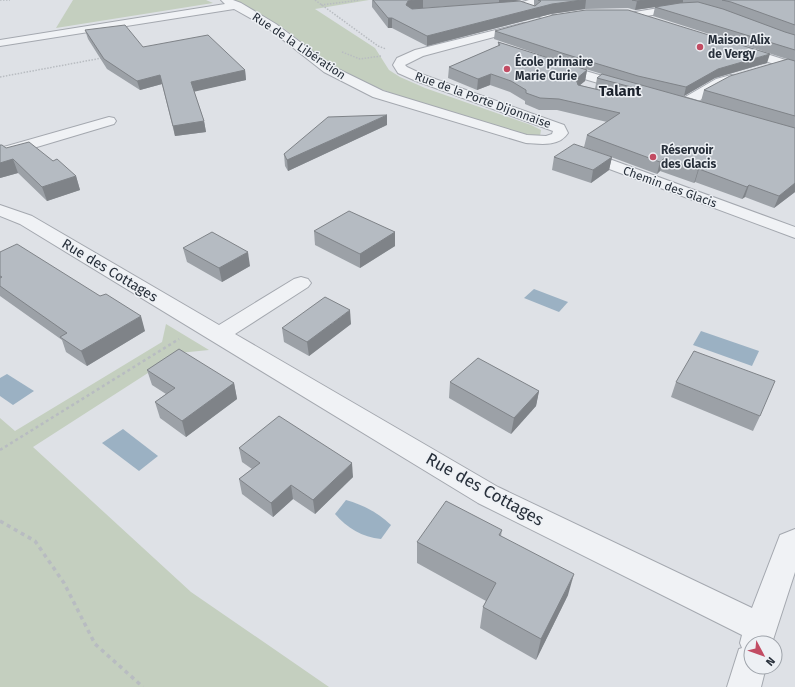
<svg xmlns="http://www.w3.org/2000/svg" width="795" height="687" font-family="'Fira Sans',sans-serif">
<style>
.green{fill:#c4cfbf}
.water{fill:#9bb1c3}
.lines{fill:none;stroke-linecap:round;stroke-linejoin:round}
.minor-casing{stroke:#a4a8af;stroke-width:2}
.path-far2{stroke:#b8bcc1;stroke-width:1.5;stroke-dasharray:1.5 1.5;stroke-linecap:butt}
.path-far1{stroke:#b8bcc1;stroke-width:2.5;stroke-dasharray:3 3;stroke-linecap:butt}
.path{stroke:#b8bcc1;stroke-width:3.5;stroke-dasharray:4 4;stroke-linecap:butt}
.minor{fill:#f0f2f5;fill-rule:evenodd}
.wall{fill:#9ca1a7;fill-rule:evenodd}
.shaded-wall{fill:#7f8388}
.building{fill:#b5bbc2;stroke:#7f8388}
.poi-dot{fill:#c24c63;stroke:#edf0f4;stroke-width:1.5}
.labels{text-anchor:middle;stroke-width:3;stroke-linejoin:round;paint-order:stroke}
.far-poi-label{font-size:12px;font-weight:bold;fill:#28303b;stroke:#edf0f4;text-anchor:start}
.far-street-label{font-size:12px;fill:#28303b;stroke:#edf0f4}
.street-label{font-size:14px;fill:#28303b;stroke:#edf0f4}
.far-district-label{font-size:15px;font-weight:bold;fill:#1b212c;stroke:#edf0f4}
.near-street-label{font-size:17px;fill:#28303b;stroke:#edf0f4}
</style>
<rect width="100%" height="100%" fill="#dee1e6"/>
<!-- green -->
<g class="green">
<polygon points="73,0 206,0 213,3 56,28"/>
<polygon points="234,0 369,0 315,9 375,48 389,70 400,77 425,88 531,125 541,130 540,136 528,135 412,101 360,81 335,68 282,27"/>
<polygon points="166,324 209,350 179,353 33,447 191,592 329,687 0,687 0,418 15,431 162,342"/>
</g>
<!-- water -->
<g class="water">
<polygon points="534,289 568,302 559,312 524,298"/>
<polygon points="701,331 759,351 752,366 693,345"/>
<polygon points="7,374 34,391 13,405 0,396 0,378"/>
<polygon points="123,429 158,456 139,471 102,443"/>
<path d="M 346,500 C 364,505 378,513 391,525 L 381,539 C 362,537 347,528 335,514 Z"/>
</g>
<g class="lines">
<!-- minor casing -->
<g class="minor-casing">
<g id="minor">
<path d="M 221,0 L 233,0 L 241,3 L 276,24 L 332,66 L 383,91 L 527,135 L 546,136 L 552,134 L 553,131 L 416,81 L 398,73 L 393,65 L 397,58 L 415,50 L 524,23 L 528,24 L 529,26 L 528,28 L 423,56 L 405,65 L 407,67 L 424,75 L 564,125 L 568,133 C 559,147 541,144 526,143 L 373,97 L 324,72 L 268,28 L 234,9 L 0,46 L 0,40 L 225,4 Z"/>
<polygon points="529,0 545,0 544,2 530,6 555,16 556,18 555,20 547,20 516,8 515,6 516,4"/>
<polygon points="683,4 687,5 688,7 687,9 635,18 630,15 635,12"/>
<polygon points="739,45 795,63 795,71 735,51 733,49 735,47"/>
<polygon points="558,63 630,84 632,87 630,90 625,91 554,70 552,67 554,64"/>
<polygon points="731,75 736,76 737,79 736,82 726,85 690,106 680,106 678,103 680,100 716,79"/>
<polygon points="109,117 114,118 116,121 114,124 0,158 0,148"/>
<polygon points="582,149 795,227 795,238 577,157 574,154 577,151"/>
<polygon points="0,205 32,216 219,325 294,279 301,277 308,279 311,283 308,287 235,334 498,487 752,608 780,535 795,529 795,572 772,643 751,643 751,667 766,667 761,687 727,687 739,649 742,648 740,643 742,635 478,503 20,224 0,216"/>
</g>
</g>
<!-- path-far2 -->
<g class="path-far2">
<polyline points="0,0 10,0"/>
<polyline points="315,0 378,46 386,49"/>
<polyline points="321,5 360,0"/>
<polyline points="342,52 360,59 381,56"/>
<polyline points="0,77 102,58"/>
</g>
<!-- path-far1 -->
<polyline class="path-far1" points="0,450 179,339"/>
<!-- path -->
<polyline class="path" points="0,521 35,541 64,583 95,644 143,687"/>
<!-- minor -->
<use href="#minor" class="minor"/>
</g>
<!-- wall -->
<g class="wall">
<path d="M 372,0 L 521,0 L 509,2 L 534,6 L 534,0 L 795,0 L 795,192 L 774,208 L 745,197 L 742,199 L 695,182 L 694,183 L 660,171 L 657,174 L 584,147 L 587,135 L 607,122 L 557,110 L 539,110 L 525,104 L 525,101 L 510,92 L 490,85 L 477,90 L 448,78 L 449,67 L 498,46 L 498,42 L 558,61 L 494,39 L 495,31 L 767,63 L 715,78 L 684,96 L 701,101 L 704,90 L 787,59 L 653,16 L 655,7 L 635,10 L 628,8 L 585,9 L 551,14 L 427,46 L 392,28 L 388,28 L 372,7 ZM 454,6 L 416,9 L 423,8 ZM 569,64 L 602,74 L 597,78 L 595,89 L 580,85 L 585,81 L 587,70 Z"/>
<polygon points="85,30 143,47 245,70 246,80 194,91 204,121 206,132 175,136 162,84 140,90 107,69 88,39"/>
<polygon points="387,125 288,171 285,166 284,154"/>
<polygon points="0,145 6,148 53,161 76,176 80,190 47,201 18,173 0,178"/>
<polygon points="554,157 612,157 609,170 591,183 552,170"/>
<polygon points="314,231 395,232 395,246 360,268 315,245"/>
<polygon points="183,248 250,266 222,282 187,262"/>
<polygon points="0,252 145,331 87,366 66,352 62,340 0,296"/>
<polygon points="351,324 309,356 284,342 282,328"/>
<polygon points="147,370 234,383 237,399 186,437 160,418 155,402 166,394 152,385"/>
<polygon points="450,382 539,391 536,406 511,434 449,398"/>
<polygon points="676,382 760,416 753,431 671,397"/>
<polygon points="239,448 353,477 315,514 293,499 273,517 242,494 239,479 252,469 242,462"/>
<polygon points="502,530 501,536 568,595 536,660 480,628 483,607 486,601 417,563 417,542"/>
</g>
<!-- shaded-wall -->
<g class="shaded-wall">
<polygon points="415,0 423,0 423,8 408,11 406,5 408,1"/>
<polygon points="499,0 521,0 499,4"/>
<polygon points="582,0 586,0 585,9 551,14 427,46 427,36 552,4"/>
<polygon points="645,0 683,0 683,3 635,10 637,1"/>
<rect x="388" y="18" width="4" height="10"/>
<polygon points="770,54 767,63 715,78 684,96 686,87 718,69"/>
<polygon points="245,70 246,80 193,92 191,82"/>
<polygon points="587,70 585,81 574,90 576,79"/>
<polygon points="491,74 490,85 477,90 478,79"/>
<polygon points="160,75 162,84 140,90 137,81"/>
<polygon points="387,115 387,125 288,171 287,160"/>
<polygon points="204,121 206,132 175,136 173,126"/>
<polygon points="612,157 609,170 591,183 593,170"/>
<polygon points="13,159 18,173 0,178 0,163"/>
<polygon points="663,159 660,171 657,174 660,162"/>
<polygon points="699,169 695,182 694,183 698,170"/>
<polygon points="76,176 80,190 47,201 42,187"/>
<polygon points="795,183 795,192 774,208 779,196"/>
<polygon points="749,185 745,197 742,199 747,187"/>
<polygon points="395,232 395,246 360,268 360,254"/>
<polygon points="248,252 250,266 222,282 219,268"/>
<polygon points="350,310 351,324 309,356 307,342"/>
<polygon points="141,316 145,331 87,366 81,351"/>
<polygon points="234,383 237,399 186,437 182,421"/>
<polygon points="539,391 536,406 511,434 514,418"/>
<polygon points="352,463 353,477 315,514 313,500"/>
<polygon points="291,485 293,499 273,517 271,503"/>
<polygon points="574,574 568,595 536,660 541,639"/>
</g>
<!-- building -->
<g class="building">
<polygon points="373,0 415,0 408,1 406,5 412,9 520,1 535,6 541,1 538,0 582,0 552,4 427,36 392,18 388,18"/>
<polygon points="632,0 645,0 637,1"/>
<polygon points="722,0 795,0 795,25 731,2"/>
<polygon points="698,2 723,9 785,32 795,35 795,50 655,7 680,3"/>
<polygon points="586,10 628,10 770,54 718,69 686,87 638,76 565,54 495,31 553,15"/>
<polygon points="125,25 143,47 208,35 245,70 191,82 204,121 173,126 160,75 137,81 104,59 85,30"/>
<polygon points="498,42 587,70 576,79 578,85 629,97 635,96 638,93 635,88 597,78 602,74 795,128 795,183 779,196 749,185 747,187 699,169 698,170 663,159 660,162 587,135 620,113 559,99 540,98 526,93 526,90 511,81 491,74 478,79 449,67 500,45"/>
<polygon points="788,59 795,61 795,116 704,90 730,76"/>
<polygon points="387,115 287,160 284,154 328,117"/>
<polygon points="29,142 53,161 57,159 76,176 42,187 13,159 0,163 0,145 2,145 6,148"/>
<polygon points="574,144 612,157 593,170 554,157"/>
<polygon points="349,211 395,232 360,254 314,231"/>
<polygon points="212,232 248,252 219,268 183,248"/>
<polygon points="17,244 100,296 106,294 141,316 81,351 60,337 67,333 0,286 0,278 2,277 0,276 0,252"/>
<polygon points="325,297 350,310 307,342 282,328"/>
<polygon points="179,349 234,383 182,421 155,402 175,388 147,370"/>
<polygon points="694,351 775,381 760,416 676,382"/>
<polygon points="478,358 539,391 514,418 450,382"/>
<polygon points="279,416 352,463 313,500 291,485 271,503 239,479 260,463 239,448"/>
<polygon points="446,501 502,530 499,535 574,574 541,639 483,607 496,583 417,542"/>
</g>
<!-- markers -->
<g class="poi-dot">
<circle cx="700" cy="47" r="4"/>
<circle cx="507" cy="69" r="4"/>
<circle cx="653" cy="157" r="4"/>
</g>
<g class="labels">
<!-- far-poi labels -->
<g class="far-poi-label">
<text x="708" y="44">Maison Alix<tspan x="708" dy="14">de Vergy</tspan></text>
<text x="515" y="66">École primaire<tspan x="515" dy="14">Marie Curie</tspan></text>
<text x="661" y="154">Réservoir<tspan x="661" dy="14">des Glacis</tspan></text>
</g>
<!-- far-street labels -->
<g class="far-street-label">
<text transform="translate(299 46) rotate(34)" y="4">Rue de la Libération</text>
<text transform="translate(483 100) rotate(20)" y="4">Rue de la Porte Dijonnaise</text>
<text transform="translate(670 187) rotate(20)" y="4">Chemin des Glacis</text>
</g>
<!-- street labels -->
<g class="street-label">
<text transform="translate(110 270) rotate(31)" y="5">Rue des Cottages</text>
</g>
<!-- far-district labels -->
<g class="far-district-label">
<text x="620" y="96">Talant</text>
</g>
<!-- near-street labels -->
<g class="near-street-label">
<text transform="translate(485 489) rotate(29)" y="6">Rue des Cottages</text>
</g>
</g>
<!-- north arrow -->
<g transform="translate(763 655) rotate(131)"><circle r="19" fill="#edf0f4" stroke="#9ea3aa"/>
<path d="M0-3L7 15L0 10L-7 15Z" fill="#c24c63"/>
<text y="-6" font-size="11" font-weight="bold" text-anchor="middle" fill="#28303b">N</text>
</g>
</svg>
